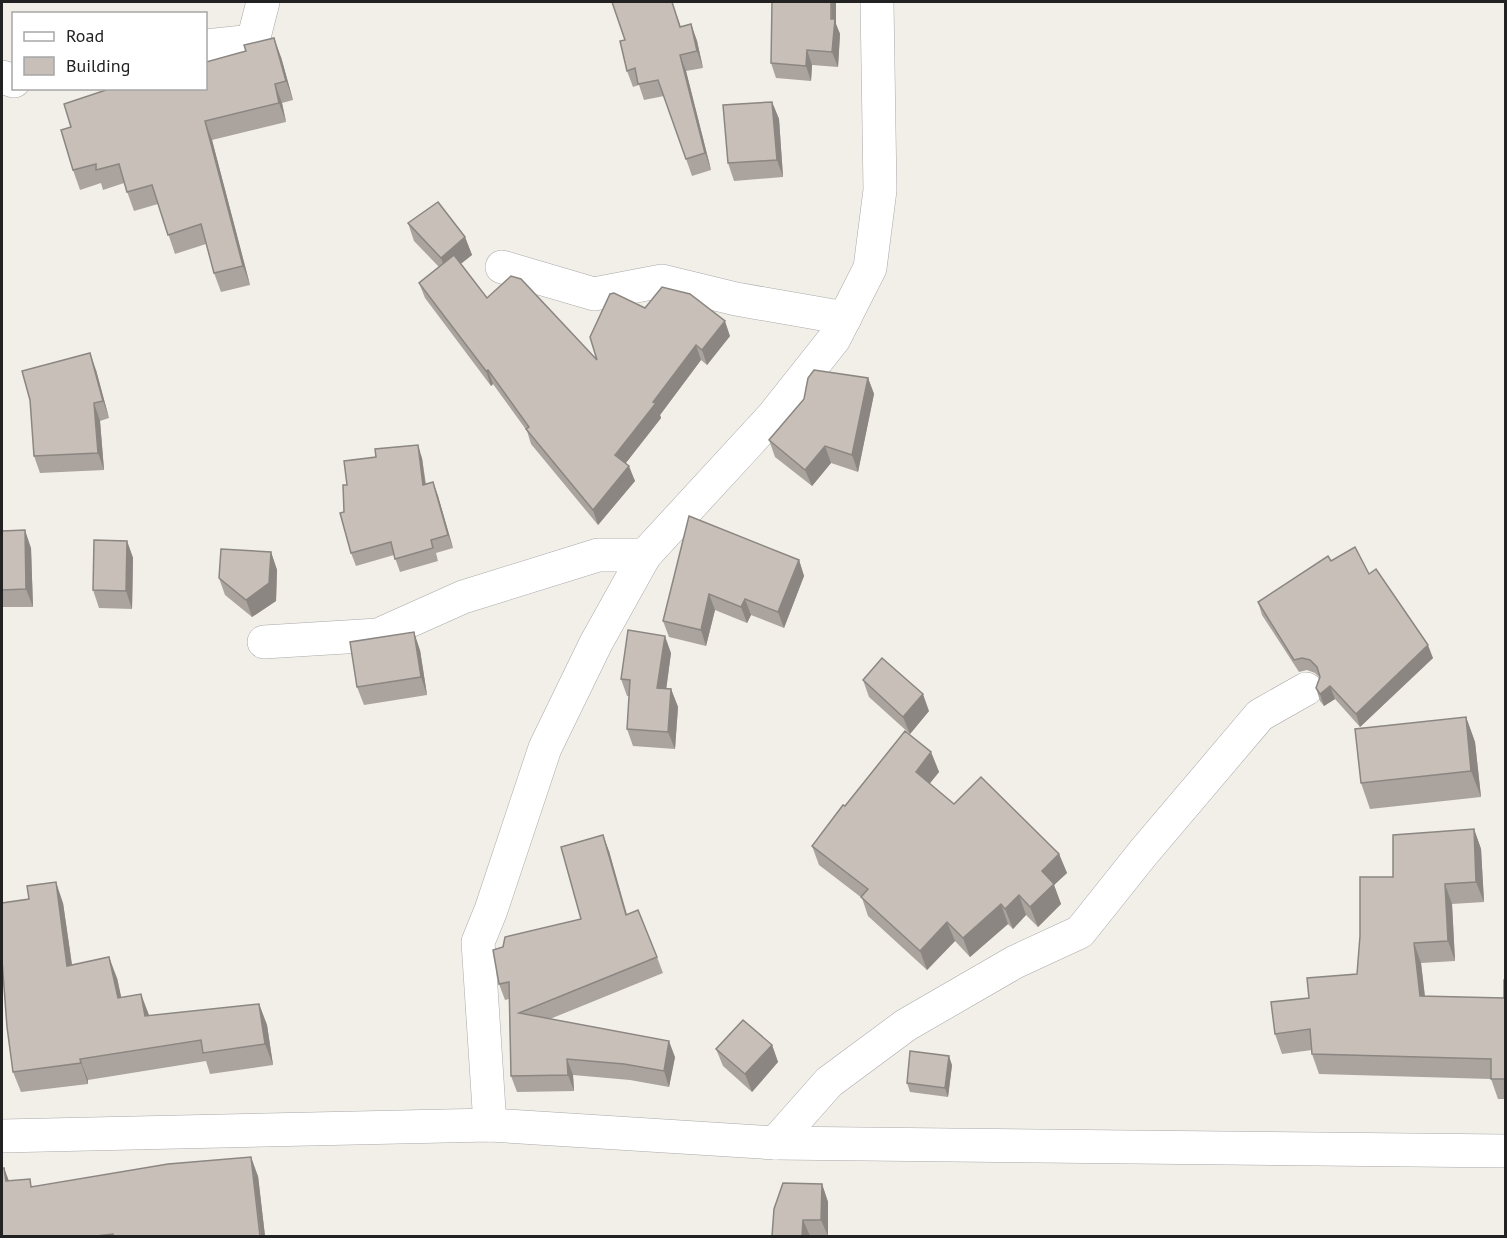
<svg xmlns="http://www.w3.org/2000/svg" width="1507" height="1238" font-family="'PT Sans',sans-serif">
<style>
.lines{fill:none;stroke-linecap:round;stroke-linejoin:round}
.minor-casing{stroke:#a9a9a9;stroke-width:34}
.minor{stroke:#fff;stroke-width:33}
.wall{fill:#aba49e}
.shaded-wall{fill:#8b8681}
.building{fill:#c7bfb8;stroke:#8b8681;stroke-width:1.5}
</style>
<rect width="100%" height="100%" fill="#f2efe9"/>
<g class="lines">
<!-- minor casing -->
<g class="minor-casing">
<g id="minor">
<polyline points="206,46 253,41 263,2"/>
<polyline points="2,77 14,81"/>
<polyline points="502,267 594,294 662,281 736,299 845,318"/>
<polyline points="264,642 378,635 463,597 598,555 645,555"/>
<polyline points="490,1125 478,942 491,910 545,748 596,643 645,555 773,416 834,339 870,268 880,190 877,2"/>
<polyline points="2,1136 490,1125 775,1143 1506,1151"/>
<polyline points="775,1143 829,1082 906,1025 1015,962 1080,932 1143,853 1260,715 1306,689"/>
</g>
</g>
<!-- minor -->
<use href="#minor" class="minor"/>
</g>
<!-- wall -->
<g class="wall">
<polygon points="612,2 672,2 681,27 691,24 697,41 703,68 686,71 711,170 692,176 664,96 644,100 639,85 633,87 627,71 625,40"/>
<polygon points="836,24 840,34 838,67 812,65 811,81 776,78 771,63"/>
<polygon points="246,51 281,57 293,100 282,103 286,122 212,140 250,285 221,292 214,273 206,244 175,254 158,204 134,211 124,183 103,190 101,183 80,190 73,170 71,127"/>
<polygon points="772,102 779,119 783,177 734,181 728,163"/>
<polygon points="408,223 465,237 472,255 460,264 487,298 597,360 645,308 730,336 707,365 701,360 660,415 661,418 626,463 635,481 598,525 531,444 527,431 493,384 491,386 425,298 419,283 439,267 414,241"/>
<polygon points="96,370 109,418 100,421 104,470 40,473 34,456"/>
<polygon points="868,378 874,394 858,472 831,463 812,486 775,457 769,440"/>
<polygon points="422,458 426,484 433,482 438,496 453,548 436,553 438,561 400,572 394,555 356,566 351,553 344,512 347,485"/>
<polygon points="689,516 799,560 804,576 784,628 751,615 747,623 715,610 706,646 669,637 663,621"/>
<polygon points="2,531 31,548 33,607 2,607"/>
<polygon points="127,541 133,558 132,609 99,608 93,590"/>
<polygon points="271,552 277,570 276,601 252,617 225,595 219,578"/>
<polygon points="1331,561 1369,574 1433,658 1360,727 1335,699 1324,706 1320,701 1316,688 1320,678 1315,673 1307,670 1299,672 1262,615 1258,602"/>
<polygon points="420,650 427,695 364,705 357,687"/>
<polygon points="671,653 666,689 671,689 678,707 675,749 633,746 627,729 629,696 627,696 621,679"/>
<polygon points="863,680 929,711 910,734 869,697"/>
<polygon points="1466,717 1475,742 1481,797 1370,809 1361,783"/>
<polygon points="931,752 939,772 929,784 954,804 1059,854 1067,873 1054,885 1061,904 1038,927 1026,915 1013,929 1008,924 970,957 955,941 927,970 868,916 862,898 819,865 812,846 845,806"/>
<polygon points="1474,829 1481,849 1484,902 1452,904 1455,961 1421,963 1425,996 1504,998 1506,980 1506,1099 1498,1099 1491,1079 1319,1074 1312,1054 1312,1050 1282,1054 1275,1034 1309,998 1357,974 1393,877"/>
<polygon points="609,851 627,914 657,957 663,973 550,1019 675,1057 669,1087 630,1080 573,1075 574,1091 517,1092 511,1076 509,999 505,1000 499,984 581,919"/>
<polygon points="29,899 63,903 72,965 117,978 121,997 149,1016 259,1004 267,1025 273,1065 210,1074 206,1061 88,1080 88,1084 21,1092 13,1072"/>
<polygon points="772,1045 778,1062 752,1092 723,1066 716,1049"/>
<polygon points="952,1065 948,1097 910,1092 907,1083"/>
<polygon points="4,1168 9,1181 33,1186 258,1176 265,1236 2,1236"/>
<polygon points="822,1184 828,1202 828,1236 772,1236"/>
</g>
<!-- shaded-wall -->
<g class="shaded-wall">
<polygon points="831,2 836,2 836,24 840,34 838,67 832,52"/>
<polygon points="691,24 697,41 703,68 697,51"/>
<polygon points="274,38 281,57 293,100 286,81"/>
<polygon points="807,50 812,65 811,81 806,66"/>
<polygon points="680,55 686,71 711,170 705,153"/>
<polygon points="275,84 282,103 286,122 279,103"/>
<polygon points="772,102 779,119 783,177 777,160"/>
<polygon points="205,121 212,140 250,285 243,266"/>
<polygon points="465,237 472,255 447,275 441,258"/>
<polygon points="725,321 730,336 707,365 702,350"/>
<polygon points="696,345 701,360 660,415 661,418 621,469 615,455 653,402"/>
<polygon points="90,353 96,370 109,418 103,401"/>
<polygon points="488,370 493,384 491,386 486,371"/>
<polygon points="868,378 874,394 858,472 852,455"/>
<polygon points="94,403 100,421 104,470 98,453"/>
<polygon points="418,445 422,458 427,498 423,485"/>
<polygon points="825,446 831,463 812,486 805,470"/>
<polygon points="629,466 635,481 598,525 593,510"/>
<polygon points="433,482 438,496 453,548 448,535"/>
<polygon points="25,530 31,548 33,607 26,589"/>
<polygon points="127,541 133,558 132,609 126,591"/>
<polygon points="271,552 277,570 276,601 252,617 246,600"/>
<polygon points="799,560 804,576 784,628 778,612"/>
<polygon points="709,594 715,610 706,646 701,630"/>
<polygon points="745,599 751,615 747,623 741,607"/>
<polygon points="414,632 420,650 427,695 421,677"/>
<polygon points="665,636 671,653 664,706 657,688"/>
<polygon points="1428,645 1433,658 1360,727 1356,714"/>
<polygon points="1330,686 1335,699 1324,706 1320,694"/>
<polygon points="671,689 678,707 675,749 668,732"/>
<polygon points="923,694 929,711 910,734 903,717"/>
<polygon points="1466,717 1475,742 1481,797 1471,771"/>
<polygon points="931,752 939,772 923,792 916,772"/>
<polygon points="1474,829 1481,849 1484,902 1476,882"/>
<polygon points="603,835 609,851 631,931 626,915"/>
<polygon points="1059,854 1067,873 1054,885 1061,904 1038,927 1030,907 1042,871"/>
<polygon points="56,882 63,903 75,986 67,966"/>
<polygon points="1445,884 1452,904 1455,961 1448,941"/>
<polygon points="1019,895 1026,915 1013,929 1005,909"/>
<polygon points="1001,904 1008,924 970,957 963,938"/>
<polygon points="947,922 955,941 927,970 920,951"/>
<polygon points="1414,943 1421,963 1427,1016 1420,996"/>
<polygon points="109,957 117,978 126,1019 118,998"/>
<polygon points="141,994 149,1015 152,1037 145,1016"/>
<polygon points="259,1004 267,1025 273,1065 265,1044"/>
<polygon points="669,1041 675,1057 669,1087 664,1071"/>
<polygon points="772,1045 778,1062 752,1092 745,1074"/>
<polygon points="949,1056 952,1065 948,1097 945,1088"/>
<polygon points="80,1059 88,1080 88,1084 81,1063"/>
<polygon points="567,1059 573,1075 574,1091 568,1075"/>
<polygon points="251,1157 258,1176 265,1236 261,1236"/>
<polygon points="4,1168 11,1187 6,1181"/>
<polygon points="822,1184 828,1202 828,1236 821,1220"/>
<polygon points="803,1220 810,1236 802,1236"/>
</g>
<!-- building -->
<g class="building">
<polygon points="612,2 672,2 680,27 691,24 697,51 680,55 705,153 686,159 658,80 638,84 635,68 627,71 620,41 625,40"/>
<polygon points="772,2 831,2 831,19 835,19 832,52 807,50 806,66 771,63"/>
<polygon points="274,38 286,81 275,84 279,103 205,121 243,266 214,273 201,224 168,235 152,185 127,192 119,164 96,170 96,164 73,170 61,130 71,127 64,104 112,88 206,88 206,62 246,51 244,45"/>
<polygon points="772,102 777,160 728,163 723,105"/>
<polygon points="438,202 465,237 441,258 408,223"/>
<polygon points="454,255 487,298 511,276 521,279 597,360 590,337 610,294 614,293 645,308 662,287 690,294 725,321 702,350 696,345 653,402 656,403 615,455 629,466 593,510 526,429 529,427 488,370 486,371 419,283"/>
<polygon points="90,353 103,401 94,403 98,453 34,456 30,400 22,371"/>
<polygon points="814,370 868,378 852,455 825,446 805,470 769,440 804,399 808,378"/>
<polygon points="418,445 423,485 433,482 448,535 431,540 433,548 395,559 391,542 351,553 340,513 344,512 343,485 347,485 344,461 376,457 375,449"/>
<polygon points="689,516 799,560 778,612 745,599 741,607 709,594 701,630 663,621"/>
<polygon points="25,530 26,589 2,590 2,531"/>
<polygon points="94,540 127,541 126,591 93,590"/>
<polygon points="1355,547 1369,574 1376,569 1428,645 1356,714 1330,686 1320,694 1316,688 1320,677 1317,667 1310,660 1302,658 1294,660 1258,602 1328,556 1331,561"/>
<polygon points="221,549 271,552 269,583 246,600 219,578"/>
<polygon points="628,630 665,636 657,688 671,689 668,732 627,729 630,680 621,679"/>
<polygon points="414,632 421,677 357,687 350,642"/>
<polygon points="882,658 923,694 903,717 863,680"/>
<polygon points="1466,717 1471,771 1361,783 1355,729"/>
<polygon points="905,731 931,752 916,772 954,804 981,777 1059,854 1042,871 1054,884 1030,907 1019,895 1005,909 1001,904 963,938 947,922 920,951 861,897 868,889 812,846 843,805 845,806"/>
<polygon points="1474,829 1476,882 1445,884 1448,941 1414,943 1420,996 1504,998 1504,980 1506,980 1506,1079 1491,1079 1491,1059 1312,1054 1310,1029 1275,1034 1271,1002 1309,998 1307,978 1357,974 1360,936 1360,877 1393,877 1393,835"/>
<polygon points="603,835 626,915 638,910 657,957 519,1013 669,1041 664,1071 624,1064 567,1059 568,1075 511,1076 509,982 499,984 493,950 503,947 505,937 581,919 561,847"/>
<polygon points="56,882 67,966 109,957 118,998 141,994 145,1016 259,1004 265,1044 203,1053 201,1040 80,1059 81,1063 13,1072 7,1027 2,960 2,903 29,899 27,886"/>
<polygon points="743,1020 772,1045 745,1074 716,1049"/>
<polygon points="910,1051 949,1056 945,1088 907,1083"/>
<polygon points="251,1157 260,1236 113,1236 113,1234 96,1236 2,1236 2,1168 4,1168 6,1181 30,1179 31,1187 168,1164"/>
<polygon points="783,1183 822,1184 821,1220 803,1220 802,1236 772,1236 774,1209"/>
</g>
<!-- border -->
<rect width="1507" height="1238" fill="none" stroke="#222222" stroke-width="6"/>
<!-- legend -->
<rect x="12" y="12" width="195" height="78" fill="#ffffff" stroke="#a7a7a7" stroke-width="1.5"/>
<rect x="24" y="32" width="30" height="9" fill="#ffffff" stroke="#a7a7a7" stroke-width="1.5"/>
<text x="66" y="42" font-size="18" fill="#222222">Road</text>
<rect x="24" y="57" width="30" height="18" fill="#c7bfb8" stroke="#a7a7a7" stroke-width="1.5"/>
<text x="66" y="72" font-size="18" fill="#222222">Building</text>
</svg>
